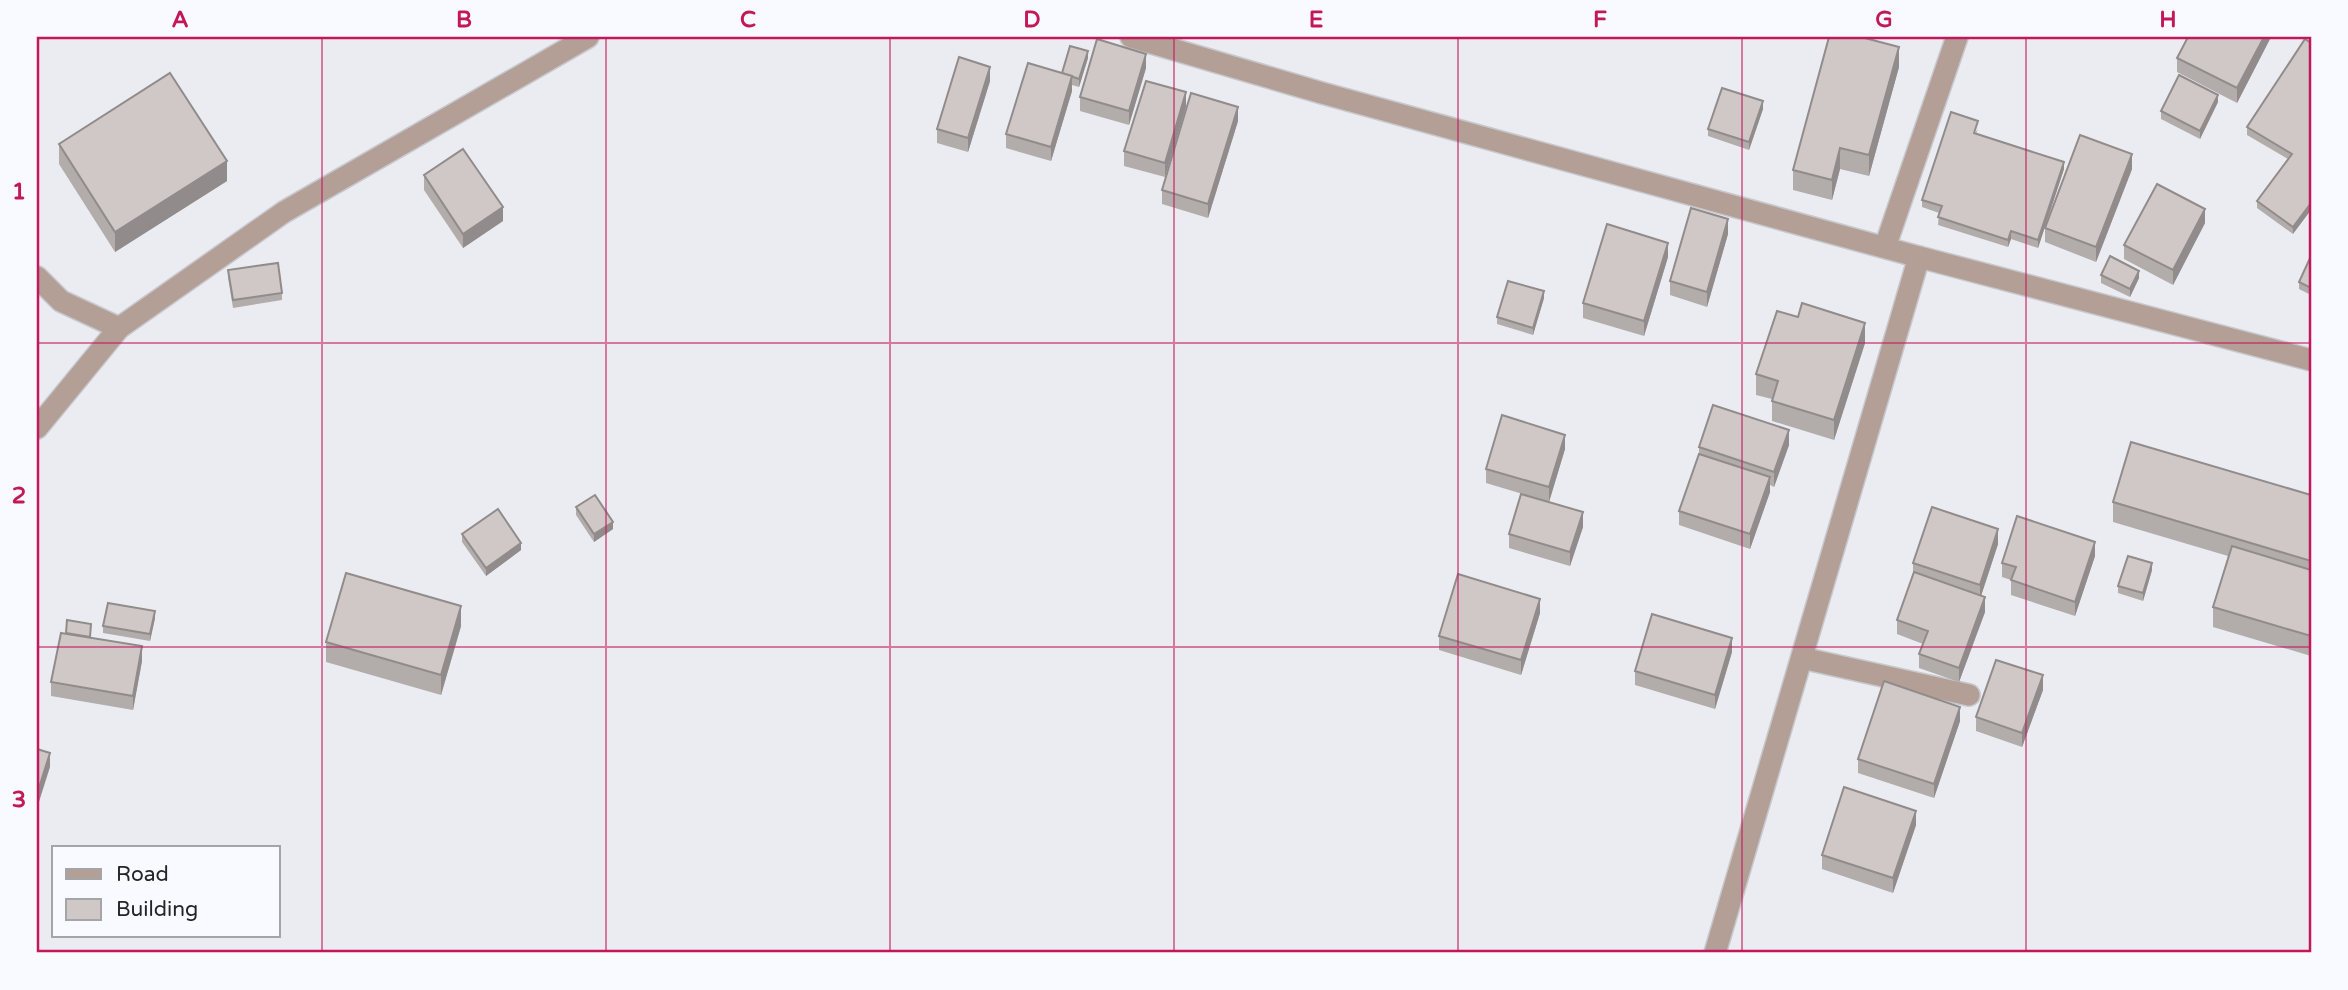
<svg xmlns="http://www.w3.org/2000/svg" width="2348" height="990" font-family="'Varela Round',sans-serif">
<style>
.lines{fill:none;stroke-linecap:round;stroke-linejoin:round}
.minor-casing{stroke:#c7c8cd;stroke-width:24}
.minor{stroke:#b39f95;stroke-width:21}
.wall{fill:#b2acab}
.shaded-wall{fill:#918c8b}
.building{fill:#cfc8c7;stroke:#918c8b;stroke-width:2}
.grid{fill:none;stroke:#c2185b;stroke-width:2;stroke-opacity:0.55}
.neatline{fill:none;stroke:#c2185b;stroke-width:2.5}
.grid-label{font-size:23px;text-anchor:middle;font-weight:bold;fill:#c2185b}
</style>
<rect width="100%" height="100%" fill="#ebecf2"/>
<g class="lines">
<!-- minor casing -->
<g class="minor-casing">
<g id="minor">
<polyline points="1131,37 1322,93 1919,257 1715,953"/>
<polyline points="1885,247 1957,37"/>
<polyline points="1919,257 2311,360"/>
<polyline points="37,277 61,301 119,328"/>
<polyline points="37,428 119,328 284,212 588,37"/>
<polyline points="1802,658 1969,695"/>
</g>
</g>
<!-- minor -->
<use href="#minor" class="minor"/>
</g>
<!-- wall -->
<g class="wall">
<polygon points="2188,37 2271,37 2237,103 2177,72 2177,58"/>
<polygon points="2305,39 2293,234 2257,208 2257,201 2288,159 2247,135 2247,127"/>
<polygon points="1088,58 1079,87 1072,85 1072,91 1051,161 1006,148 1006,134 1062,73"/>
<polygon points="1899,67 1869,176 1840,169 1832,200 1793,190 1793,170"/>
<polygon points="1146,68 1129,125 1080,111 1080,97"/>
<polygon points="990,81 968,152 937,143 937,129"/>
<polygon points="2218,102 2200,139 2161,119 2161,111"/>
<polygon points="1186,107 1165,177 1124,166 1124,151"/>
<polygon points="1763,109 1749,150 1708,136 1708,129"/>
<polygon points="1238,121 1208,218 1162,204 1162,190"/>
<polygon points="1978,129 1976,134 2064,169 2038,248 2011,239 2008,247 1938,225 1939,213 1922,207 1922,200"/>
<polygon points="59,144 227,181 115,252 59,164"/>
<polygon points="2132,169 2096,262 2045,242 2045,228"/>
<polygon points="424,175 503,221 463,248 424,190"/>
<polygon points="2205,223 2173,285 2124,259 2124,245"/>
<polygon points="1728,234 1707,307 1670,295 1670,281"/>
<polygon points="2311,256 2311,295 2299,289 2299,282"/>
<polygon points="1668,257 1644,336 1583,318 1583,303"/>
<polygon points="228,270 282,293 282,300 233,308 228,277"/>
<polygon points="2101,275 2139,278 2130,297 2101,283"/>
<polygon points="1544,298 1533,335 1497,324 1497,317"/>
<polygon points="1865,343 1834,440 1772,421 1772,399 1756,395 1756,374"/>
<polygon points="1789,445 1774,487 1770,485 1770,492 1750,549 1679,525 1679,511 1699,454 1699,447"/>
<polygon points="1565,449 1549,502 1486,483 1486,469"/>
<polygon points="2311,495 2311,656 2213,627 2213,607 2228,556 2113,522 2113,502"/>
<polygon points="576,507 613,529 594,542 576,515"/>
<polygon points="1583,527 1570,566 1509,548 1509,534"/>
<polygon points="462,534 521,550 486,576 462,542"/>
<polygon points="1998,544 1981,596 1985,612 1959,682 1919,668 1919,654 1923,644 1897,634 1897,620 1913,573 1913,563"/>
<polygon points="2095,556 2075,616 2011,595 2011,580 2002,577 2002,563"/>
<polygon points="2152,570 2143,601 2118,593 2118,586"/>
<polygon points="1540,613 1521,675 1439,650 1439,636"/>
<polygon points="155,618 150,641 103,633 103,626"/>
<polygon points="461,626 441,695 326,662 326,642"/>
<polygon points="91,631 91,638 142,661 133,710 51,696 51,682 66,633"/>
<polygon points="1732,652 1715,709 1635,685 1635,671"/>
<polygon points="2043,690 2022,747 1976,731 1976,717"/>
<polygon points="1960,721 1934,798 1858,773 1858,759"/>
<polygon points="1916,825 1893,893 1822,869 1822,855"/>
</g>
<!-- shaded-wall -->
<g class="shaded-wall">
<polygon points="2264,37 2271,37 2237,103 2237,88"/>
<polygon points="1899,47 1899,67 1869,176 1869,155"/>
<polygon points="1088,51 1088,58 1079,87 1079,79"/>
<polygon points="1146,54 1146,68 1129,125 1129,111"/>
<polygon points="990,67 990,81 968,152 968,138"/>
<polygon points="1072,76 1072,91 1051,161 1051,147"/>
<polygon points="1186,92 1186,107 1165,177 1165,163"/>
<polygon points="2218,95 2218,102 2200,139 2200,131"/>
<polygon points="1763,101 1763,109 1749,150 1749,142"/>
<polygon points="1238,107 1238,121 1208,218 1208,204"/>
<polygon points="1840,148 1840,169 1832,200 1832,180"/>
<polygon points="2132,154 2132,169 2096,262 2096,247"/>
<polygon points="227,161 227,181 115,252 115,232"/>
<polygon points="2064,162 2064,169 2038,248 2038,240"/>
<polygon points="2311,203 2311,210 2293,234 2293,227"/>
<polygon points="503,207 503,221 463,248 463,234"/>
<polygon points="2205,209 2205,223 2173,285 2173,270"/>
<polygon points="1728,219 1728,234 1707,307 1707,292"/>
<polygon points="2011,231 2011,239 2008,247 2008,240"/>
<polygon points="1668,243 1668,257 1644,336 1644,321"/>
<polygon points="2139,271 2139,278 2130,297 2130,289"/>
<polygon points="1544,291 1544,298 1533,335 1533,328"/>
<polygon points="1865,323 1865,343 1834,440 1834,420"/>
<polygon points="1789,430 1789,445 1774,487 1774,472"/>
<polygon points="1565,435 1565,449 1549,502 1549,487"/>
<polygon points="1770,477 1770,492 1750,549 1750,534"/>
<polygon points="1583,512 1583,527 1570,566 1570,552"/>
<polygon points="613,522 613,529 594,542 594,534"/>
<polygon points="1998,529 1998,544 1980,599 1980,585"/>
<polygon points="2095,542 2095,556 2075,616 2075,602"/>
<polygon points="521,543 521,550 486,576 486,568"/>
<polygon points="2152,563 2152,570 2143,601 2143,593"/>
<polygon points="1985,597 1985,612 1959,682 1959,668"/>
<polygon points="1540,599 1540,613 1521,675 1521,660"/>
<polygon points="461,606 461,626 441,695 441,675"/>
<polygon points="155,611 155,618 150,641 150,634"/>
<polygon points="1732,638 1732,652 1715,709 1715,695"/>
<polygon points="142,646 142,661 133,710 133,696"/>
<polygon points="2043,675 2043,690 2022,747 2022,733"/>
<polygon points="1960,707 1960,721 1934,798 1934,784"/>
<polygon points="50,753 50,767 37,808 37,794"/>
<polygon points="1916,811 1916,825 1893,893 1893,878"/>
</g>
<!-- building -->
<g class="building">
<polygon points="1829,37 1861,37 1899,47 1869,155 1840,148 1832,180 1793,170"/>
<polygon points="2188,37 2264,37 2237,88 2177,58"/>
<polygon points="1097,39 1146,54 1129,111 1080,97"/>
<polygon points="2305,39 2311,43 2311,203 2293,227 2257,201 2292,154 2247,127"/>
<polygon points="1070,46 1088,51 1079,79 1062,73"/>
<polygon points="959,57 990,67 968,138 937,129"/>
<polygon points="1028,63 1072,76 1051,147 1006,134"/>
<polygon points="170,73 227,161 115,232 59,144"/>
<polygon points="2179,75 2218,95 2200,131 2161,111"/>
<polygon points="1146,81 1186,92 1165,163 1124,151"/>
<polygon points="1722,88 1763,101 1749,142 1708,129"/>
<polygon points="1191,93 1238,107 1208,204 1162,190"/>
<polygon points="1951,112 1978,121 1974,133 2064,162 2038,240 2011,231 2008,240 1938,217 1942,206 1922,200"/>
<polygon points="2080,135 2132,154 2096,247 2045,228"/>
<polygon points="463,149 503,207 463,234 424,175"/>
<polygon points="2157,184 2205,209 2173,270 2124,245"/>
<polygon points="1691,208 1728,219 1707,292 1670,281"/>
<polygon points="1607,224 1668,243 1644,321 1583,303"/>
<polygon points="2110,256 2139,271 2130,289 2101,275"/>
<polygon points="2311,256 2311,288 2299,282"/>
<polygon points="278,263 282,293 233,300 228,270"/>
<polygon points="1508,281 1544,291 1533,328 1497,317"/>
<polygon points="1802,303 1865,323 1834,420 1772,401 1778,381 1756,374 1777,311 1798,317"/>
<polygon points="1713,405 1789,430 1774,472 1699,447"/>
<polygon points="1502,415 1565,435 1549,487 1486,469"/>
<polygon points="2131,442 2311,495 2311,561 2113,502"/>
<polygon points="1699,454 1770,477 1750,534 1679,511"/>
<polygon points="1521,494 1583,512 1570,552 1509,534"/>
<polygon points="595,495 613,522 594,534 576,507"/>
<polygon points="1932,507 1998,529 1980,585 1913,563"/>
<polygon points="498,509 521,543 486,568 462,534"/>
<polygon points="2017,516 2095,542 2075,602 2011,580 2016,567 2002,563"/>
<polygon points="2232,546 2311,570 2311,636 2213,607"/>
<polygon points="2128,556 2152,563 2143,593 2118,586"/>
<polygon points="1914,572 1985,597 1959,668 1919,654 1928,631 1897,620"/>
<polygon points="346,573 461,606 441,675 326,642"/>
<polygon points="1458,574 1540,599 1521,660 1439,636"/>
<polygon points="108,603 155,611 150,634 103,626"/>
<polygon points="1652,614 1732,638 1715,695 1635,671"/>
<polygon points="67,620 91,624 90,637 66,633"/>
<polygon points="61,633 142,646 133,696 51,682"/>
<polygon points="1996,660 2043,675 2022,733 1976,717"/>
<polygon points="1884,681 1960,707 1934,784 1858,759"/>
<polygon points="37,749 50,753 37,794"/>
<polygon points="1844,787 1916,811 1893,878 1822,855"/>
</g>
<!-- grid -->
<path class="grid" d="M 322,37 L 322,953M 606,37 L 606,953M 890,37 L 890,953M 1174,37 L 1174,953M 1458,37 L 1458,953M 1742,37 L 1742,953M 2026,37 L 2026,953M 37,343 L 2311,343M 37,647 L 2311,647"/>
<!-- border -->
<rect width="2348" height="990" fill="none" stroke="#f8faff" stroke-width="77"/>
<!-- legend -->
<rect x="52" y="846" width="228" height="91" fill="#f8faff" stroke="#a3a5a9" stroke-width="2"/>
<rect x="66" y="869" width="35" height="10" fill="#b39f95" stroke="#a3a5a9" stroke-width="2"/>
<text x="116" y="881" font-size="21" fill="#242527">Road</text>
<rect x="66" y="899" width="35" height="21" fill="#cfc8c7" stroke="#a3a5a9" stroke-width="2"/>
<text x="116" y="916" font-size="21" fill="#242527">Building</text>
<rect x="38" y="38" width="2272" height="913" class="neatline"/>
<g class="grid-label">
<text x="180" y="27">A</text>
<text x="464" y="27">B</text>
<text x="748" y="27">C</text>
<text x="1032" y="27">D</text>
<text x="1316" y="27">E</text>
<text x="1600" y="27">F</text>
<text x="1884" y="27">G</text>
<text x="2168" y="27">H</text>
<text x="19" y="199">1</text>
<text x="19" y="503">2</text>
<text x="19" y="807">3</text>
</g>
</svg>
